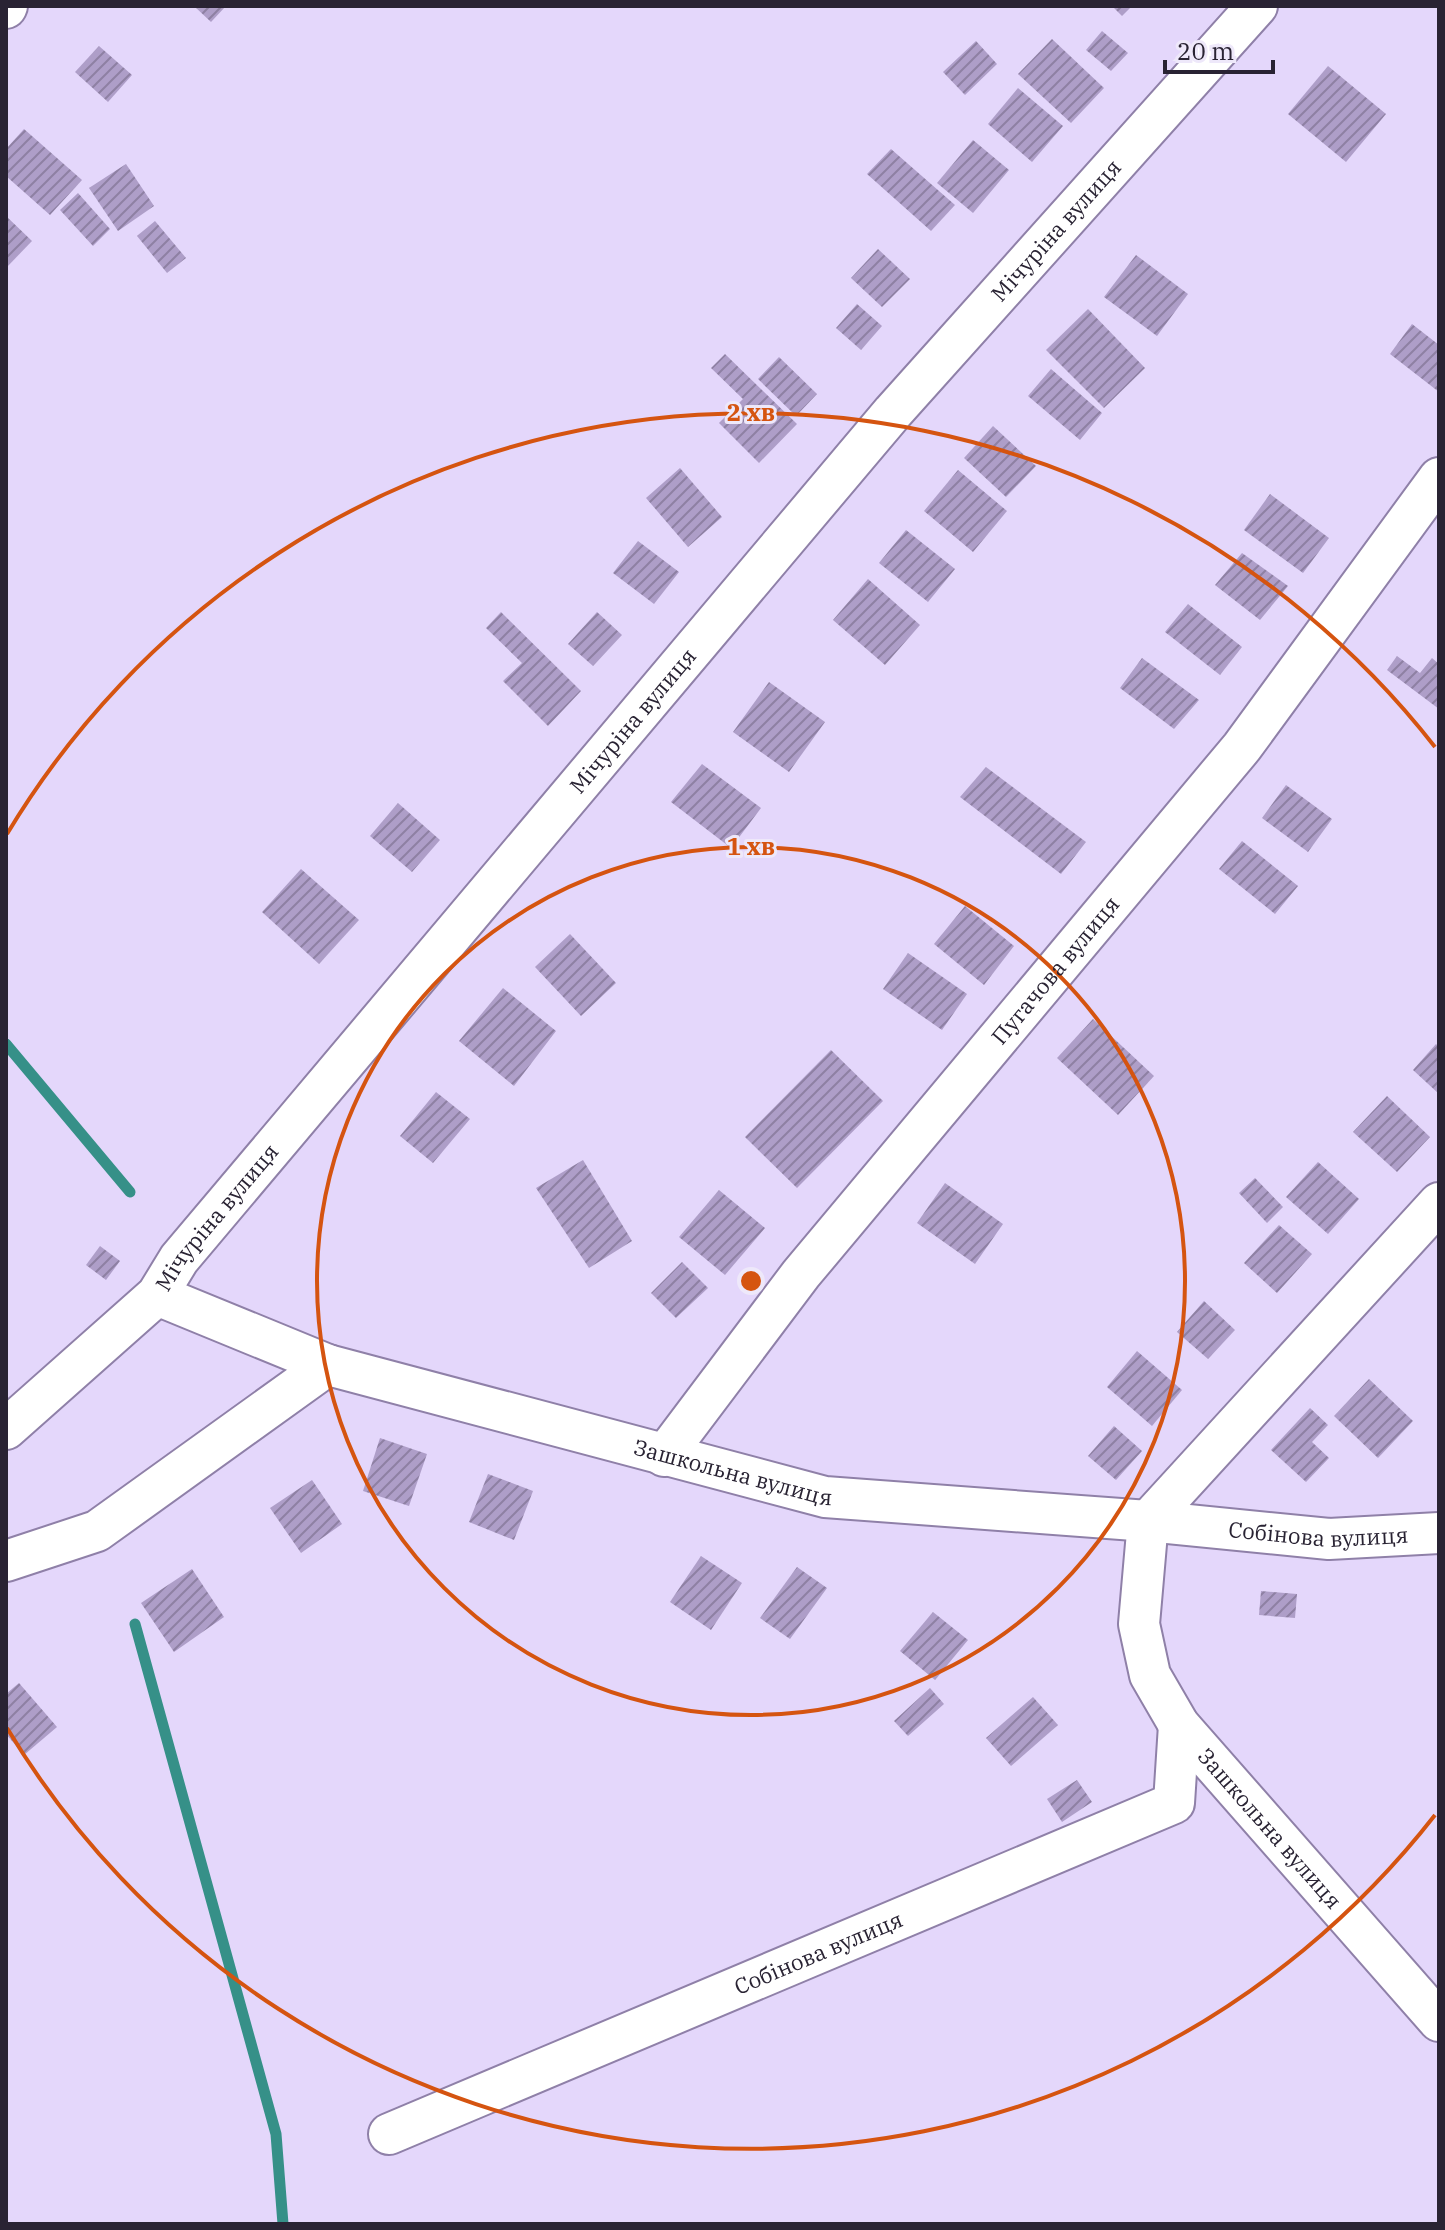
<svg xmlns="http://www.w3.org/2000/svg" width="1445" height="2230" font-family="'IBM Plex Serif',serif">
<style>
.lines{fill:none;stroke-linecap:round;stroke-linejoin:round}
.stream{stroke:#369088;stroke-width:11}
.building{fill:url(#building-hatch)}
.minor-casing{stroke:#8f80a8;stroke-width:44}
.minor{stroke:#fff;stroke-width:40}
.ring{fill:none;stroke:#d55410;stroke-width:4}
.labels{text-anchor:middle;stroke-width:6;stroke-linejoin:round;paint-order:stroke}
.street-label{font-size:22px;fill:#292333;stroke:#eee8fa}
.centre{fill:#d55410;stroke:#eee8fa;stroke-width:4}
.ring-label{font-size:24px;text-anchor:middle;font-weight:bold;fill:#d55410;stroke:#eee8fa;stroke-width:6;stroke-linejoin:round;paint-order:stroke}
</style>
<defs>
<pattern id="building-hatch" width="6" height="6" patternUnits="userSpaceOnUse" patternTransform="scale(2)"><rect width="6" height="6" fill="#ae9ec8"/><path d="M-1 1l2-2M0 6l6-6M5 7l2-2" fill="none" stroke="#8e80a3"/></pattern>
</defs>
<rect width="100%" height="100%" fill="#e4d7fb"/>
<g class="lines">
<!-- stream -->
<g class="stream">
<polyline points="6,1044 130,1192"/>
<polyline points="135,1624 276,2134 283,2224"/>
</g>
</g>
<!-- building -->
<g class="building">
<polygon points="194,6 226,6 211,22"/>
<polygon points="1112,6 1132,6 1122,16"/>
<polygon points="1102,31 1128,53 1111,71 1086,50"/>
<polygon points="1052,39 1104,88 1071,123 1018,74"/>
<polygon points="976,41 997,64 965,95 943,72"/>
<polygon points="99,46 132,75 108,102 75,72"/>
<polygon points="1328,66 1386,114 1346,162 1288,114"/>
<polygon points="1018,88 1063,126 1032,162 988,124"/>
<polygon points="24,129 82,180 50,215 6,176 6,149"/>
<polygon points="973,140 1009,170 973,213 937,183"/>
<polygon points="891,149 955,205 931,231 867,174"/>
<polygon points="126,164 154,206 118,231 89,188"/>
<polygon points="78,193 110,229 93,246 60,210"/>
<polygon points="6,216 32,241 6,268"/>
<polygon points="155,221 186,258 167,273 137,236"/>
<polygon points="878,249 910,279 882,307 851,278"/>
<polygon points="1136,255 1188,294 1157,336 1104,297"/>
<polygon points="857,304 882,326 861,350 836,328"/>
<polygon points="1088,309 1145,368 1104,408 1046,350"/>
<polygon points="1412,324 1439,345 1439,392 1390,354"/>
<polygon points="725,354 797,424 759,463 719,423 743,399 711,368"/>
<polygon points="779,357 817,394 796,416 758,379"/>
<polygon points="1051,369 1102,413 1080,440 1028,396"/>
<polygon points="993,426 1036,466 1006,497 964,458"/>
<polygon points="680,468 722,517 688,547 646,498"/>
<polygon points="958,470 1007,511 973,552 924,511"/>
<polygon points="1270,494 1329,538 1303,573 1244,530"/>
<polygon points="906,530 955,569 928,602 879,563"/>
<polygon points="638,541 679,572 654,604 613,573"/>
<polygon points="1242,553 1288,586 1260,620 1215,585"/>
<polygon points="868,579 920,625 885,665 833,620"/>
<polygon points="1188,604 1242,647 1220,675 1165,632"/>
<polygon points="501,612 581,691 548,726 503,681 522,663 486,628"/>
<polygon points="597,612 622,635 593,666 568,644"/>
<polygon points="1397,656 1420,673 1432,658 1439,664 1439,709 1387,670"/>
<polygon points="1142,658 1199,700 1174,729 1120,688"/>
<polygon points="769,682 825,722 789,772 733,732"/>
<polygon points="702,764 761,808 731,848 671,802"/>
<polygon points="986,767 1086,842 1061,874 960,797"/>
<polygon points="1286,785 1332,819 1308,852 1262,818"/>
<polygon points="398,803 440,840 412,872 370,836"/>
<polygon points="1242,841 1298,886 1275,914 1219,869"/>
<polygon points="301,869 359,920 319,964 262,912"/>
<polygon points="965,906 1014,946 984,985 934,944"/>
<polygon points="570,934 616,983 581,1016 535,967"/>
<polygon points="908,953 967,994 942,1030 883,989"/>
<polygon points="503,988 556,1031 514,1086 459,1041"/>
<polygon points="1093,1019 1154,1076 1118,1115 1057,1058"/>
<polygon points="1436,1044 1439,1047 1439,1094 1413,1070"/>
<polygon points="831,1050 883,1101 797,1188 745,1137"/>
<polygon points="436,1092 470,1119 433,1163 400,1136"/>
<polygon points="1387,1096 1430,1137 1397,1172 1353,1132"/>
<polygon points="583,1160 632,1241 589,1268 536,1188"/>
<polygon points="1318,1162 1359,1199 1328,1234 1286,1197"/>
<polygon points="1255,1178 1283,1207 1267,1223 1239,1193"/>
<polygon points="945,1183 1003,1224 975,1264 917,1223"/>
<polygon points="719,1190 765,1228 725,1275 679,1237"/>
<polygon points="1279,1225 1312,1254 1277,1293 1244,1263"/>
<polygon points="100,1246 120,1261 106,1280 86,1265"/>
<polygon points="682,1262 708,1288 676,1318 651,1293"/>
<polygon points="1204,1301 1235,1330 1208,1359 1177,1332"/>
<polygon points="1137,1351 1182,1390 1152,1426 1107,1387"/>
<polygon points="1369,1379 1413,1421 1378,1458 1334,1416"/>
<polygon points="1310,1408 1328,1425 1312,1442 1329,1458 1306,1482 1271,1450"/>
<polygon points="1114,1426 1142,1451 1116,1480 1088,1456"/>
<polygon points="380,1438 427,1454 409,1506 363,1491"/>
<polygon points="488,1474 533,1491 514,1540 469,1522"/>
<polygon points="312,1480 342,1524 301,1553 270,1508"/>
<polygon points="701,1556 742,1583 711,1630 670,1602"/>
<polygon points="797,1567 827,1588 790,1639 760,1618"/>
<polygon points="192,1569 224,1617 174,1652 141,1603"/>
<polygon points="1261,1591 1297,1594 1295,1618 1259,1615"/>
<polygon points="933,1612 968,1640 935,1680 900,1651"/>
<polygon points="19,1683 57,1727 24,1755 6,1734 6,1694"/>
<polygon points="930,1688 944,1704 908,1736 894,1721"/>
<polygon points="1033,1697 1058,1725 1011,1766 986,1738"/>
<polygon points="1077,1780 1092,1802 1062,1822 1047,1799"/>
</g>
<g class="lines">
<!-- minor casing -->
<g class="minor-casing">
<g id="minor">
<polyline points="6,8 7,6"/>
<path id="s1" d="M 1439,1203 L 1148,1521 L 1139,1624 L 1150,1675 L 1179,1725 L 1439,2021"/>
<path id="s2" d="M 157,1295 L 328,1365 L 825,1497 L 1148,1521 L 1329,1539 L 1439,1533"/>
<path id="s3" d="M 6,1429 L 157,1295 L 179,1259 L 893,412 L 1257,6"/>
<path id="s4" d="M 664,1456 L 801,1274 L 1242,747 L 1439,478"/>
<polyline points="6,1561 97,1531 328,1365"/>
<path id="s5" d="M 389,2134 L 1174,1803 L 1179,1725"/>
</g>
</g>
<!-- minor -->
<use href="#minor" class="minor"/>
</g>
<!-- distance rings -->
<g class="ring">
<circle cx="751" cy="1281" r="434"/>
<path d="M1435 1815A868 868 0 0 1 7 1728M7 834A868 868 0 0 1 1435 747"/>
</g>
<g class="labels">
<!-- street labels -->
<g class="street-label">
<text dy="8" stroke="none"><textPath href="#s3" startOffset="1596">Мічуріна вулиця</textPath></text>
<text dy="8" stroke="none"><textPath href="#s3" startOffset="948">Мічуріна вулиця</textPath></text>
<text dy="8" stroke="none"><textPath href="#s4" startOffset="624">Пугачова вулиця</textPath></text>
<text dy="8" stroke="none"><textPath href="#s3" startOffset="300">Мічуріна вулиця</textPath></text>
<text dy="8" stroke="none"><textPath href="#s2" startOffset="604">Зашкольна вулиця</textPath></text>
<text dy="8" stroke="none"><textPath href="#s2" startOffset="1194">Собінова вулиця</textPath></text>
<text dy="8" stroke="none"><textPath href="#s1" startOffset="782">Зашкольна вулиця</textPath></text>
<text dy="8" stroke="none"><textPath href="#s5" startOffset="466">Собінова вулиця</textPath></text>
</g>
</g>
<circle cx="751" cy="1281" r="12" class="centre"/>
<g class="ring-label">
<text x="751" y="421">2 хв</text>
<text x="751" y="855">1 хв</text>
</g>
<!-- border -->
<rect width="1445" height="2230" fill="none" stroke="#292333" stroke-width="16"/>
<!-- scale -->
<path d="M1165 60v12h108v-12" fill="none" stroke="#292333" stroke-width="4"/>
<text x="1177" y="60" font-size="24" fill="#292333" stroke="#eee8fa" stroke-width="6" paint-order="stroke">20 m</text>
</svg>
